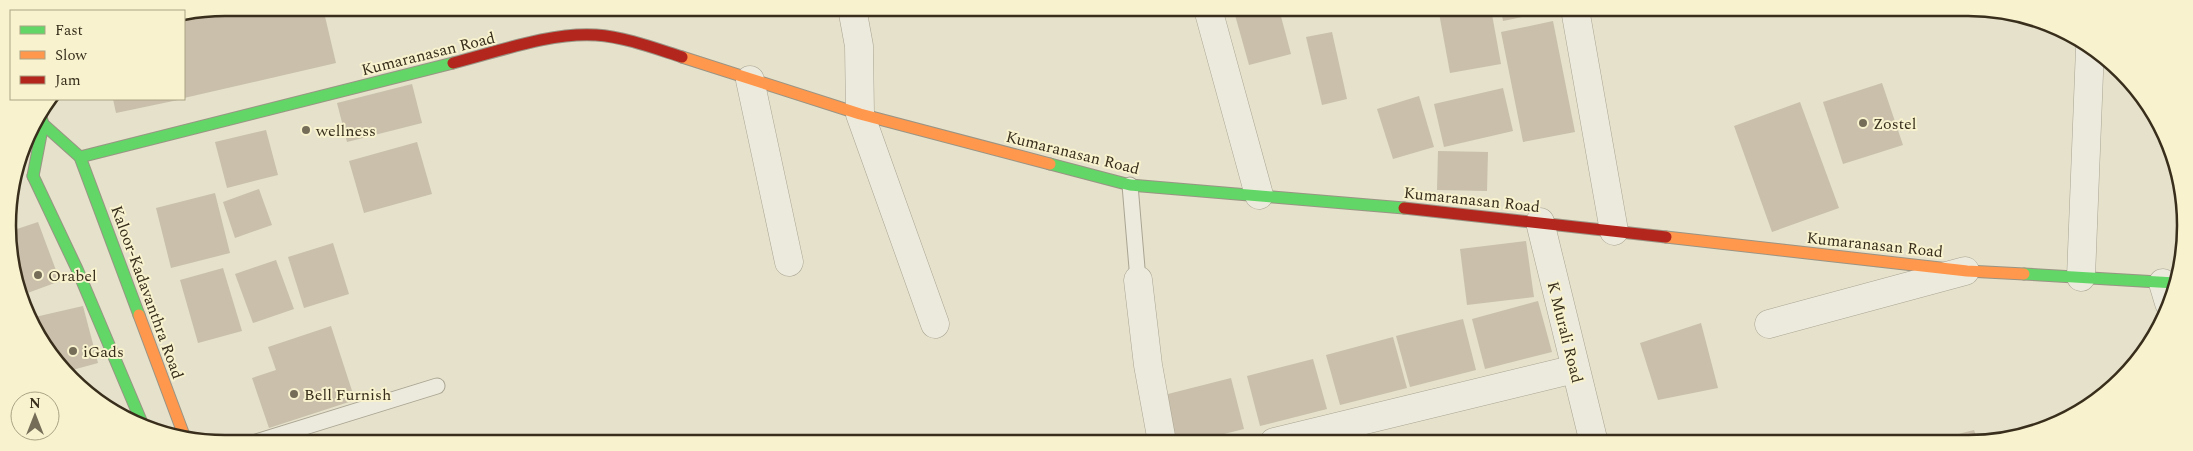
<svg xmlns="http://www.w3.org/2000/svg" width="2193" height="451" font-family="Spectral,serif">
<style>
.building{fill:#c9bfaa}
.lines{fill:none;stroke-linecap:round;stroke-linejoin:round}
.lane-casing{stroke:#aaa493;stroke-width:17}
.street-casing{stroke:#aaa493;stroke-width:29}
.fast-casing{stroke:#999484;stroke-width:13}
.slow-casing{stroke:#999484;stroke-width:13}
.jam-casing{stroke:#999484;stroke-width:13}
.lane{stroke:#eceadc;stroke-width:15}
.street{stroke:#eceadc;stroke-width:28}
.fast{stroke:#63d668;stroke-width:11}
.slow{stroke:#ff974d;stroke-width:11}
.jam{stroke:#b3261e;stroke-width:11}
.poi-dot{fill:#756d58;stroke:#f8f2ce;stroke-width:2}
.labels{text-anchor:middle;stroke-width:4;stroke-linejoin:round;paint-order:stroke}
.street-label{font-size:16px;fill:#382e1b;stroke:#f8f2ce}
.poi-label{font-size:16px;fill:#382e1b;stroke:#f8f2ce;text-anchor:start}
.rim{fill:none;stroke:#382e1b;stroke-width:2.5}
</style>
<rect width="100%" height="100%" fill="#e5e1ca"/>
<!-- building -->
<g class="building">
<polygon points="243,8 323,8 336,63 184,98 184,21"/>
<polygon points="1260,9 1279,9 1291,54 1249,65 1235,15"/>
<polygon points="1462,9 1491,9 1501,64 1450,73 1439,13"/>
<polygon points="1501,9 1550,9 1551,11 1503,21"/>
<polygon points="1553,21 1575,132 1523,142 1501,32"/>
<polygon points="1332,32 1347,99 1322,105 1306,37"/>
<polygon points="1882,83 1903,145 1843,164 1823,102"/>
<polygon points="412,84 422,123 347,142 337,103"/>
<polygon points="1503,88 1513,131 1444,147 1434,104"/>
<polygon points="1419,96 1434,147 1393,159 1377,109"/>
<polygon points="113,99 178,99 178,100 116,113"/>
<polygon points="1800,102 1839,208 1772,232 1734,126"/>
<polygon points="266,130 278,175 227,188 215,142"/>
<polygon points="417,142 432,194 364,213 349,161"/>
<polygon points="1438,151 1488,152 1487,191 1437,190"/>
<polygon points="259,189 272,225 235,238 223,202"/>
<polygon points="215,193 230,253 171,268 156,208"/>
<polygon points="38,222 60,281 25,294 16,269 11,231"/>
<polygon points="1526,241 1534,297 1467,305 1460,249"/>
<polygon points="333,243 349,294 304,308 288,257"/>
<polygon points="276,260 294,309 253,323 235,274"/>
<polygon points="223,268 242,331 198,343 180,280"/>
<polygon points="1538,301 1552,352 1485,369 1472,319"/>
<polygon points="83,306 98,363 65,372 38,329 35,317"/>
<polygon points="1463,319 1476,370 1410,387 1396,336"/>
<polygon points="1701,323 1718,388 1658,400 1640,343"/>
<polygon points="331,326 355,400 269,428 252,378 276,370 268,347"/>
<polygon points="1393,337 1407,388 1340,405 1326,355"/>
<polygon points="1313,359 1327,409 1260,426 1247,376"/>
<polygon points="1231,378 1244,429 1192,442 1177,442 1164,395"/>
<polygon points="1974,430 1979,443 1927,443 1927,442"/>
</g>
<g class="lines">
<!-- lane casing -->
<g class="lane-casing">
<g id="lane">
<polyline points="1130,185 1138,280"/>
<polyline points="256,442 437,386"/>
</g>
</g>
<!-- street casing -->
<g class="street-casing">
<g id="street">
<polyline points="852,8 859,46 860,114 935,324"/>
<polyline points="1208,9 1259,195"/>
<polyline points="1575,9 1614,231"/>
<polyline points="750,80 789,262"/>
<polyline points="1540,222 1594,443"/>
<polyline points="2081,277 2090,48"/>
<polyline points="1138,280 1148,365 1162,442"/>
<polyline points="2163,283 2169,303"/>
<polyline points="1769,324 1965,271"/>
<polyline points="1274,442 1575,369"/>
</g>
</g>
<!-- fast casing -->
<g class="fast-casing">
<g id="fast">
<polyline points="43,124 80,157 139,315"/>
<polyline points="80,157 453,63"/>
<polyline points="1050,164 1130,185 1404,208"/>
<polyline points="33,176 77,269 142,423"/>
<polyline points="33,176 43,124 41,117"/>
<polyline points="2024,274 2175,283"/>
</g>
</g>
<!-- slow casing -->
<g class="slow-casing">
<g id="slow">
<polyline points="682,57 860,114 1050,164"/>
<polyline points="1666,237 1967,271 2024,274"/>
<polyline points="139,315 185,438"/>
</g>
</g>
<!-- jam casing -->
<g class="jam-casing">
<g id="jam">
<path d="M 453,63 C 497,52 551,32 596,35 C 625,37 654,48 682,57"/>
<polyline points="1404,208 1666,237"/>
</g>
</g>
<!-- lane -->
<use href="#lane" class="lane"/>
<!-- street -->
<use href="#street" class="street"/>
<!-- fast -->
<use href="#fast" class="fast"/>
<!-- slow -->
<use href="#slow" class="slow"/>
<!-- jam -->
<use href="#jam" class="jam"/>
</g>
<!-- markers -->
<g class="poi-dot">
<circle cx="1863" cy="123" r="5"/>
<circle cx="306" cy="130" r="5"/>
<circle cx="38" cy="275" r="5"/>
<circle cx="73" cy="351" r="5"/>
<circle cx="294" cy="394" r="5"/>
</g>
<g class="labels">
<!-- street labels -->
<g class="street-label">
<text transform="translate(428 53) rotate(-14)" y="6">Kumaranasan Road</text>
<text transform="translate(1073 152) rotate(14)" y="6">Kumaranasan Road</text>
<text transform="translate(1472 199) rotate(6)" y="6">Kumaranasan Road</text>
<text transform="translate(1875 244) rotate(6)" y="6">Kumaranasan Road</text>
<text transform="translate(148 292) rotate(70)" y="6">Kaloor-Kadavanthra Road</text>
<text transform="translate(1566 332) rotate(76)" y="6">K Murali Road</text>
</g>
<!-- poi labels -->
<g class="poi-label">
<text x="1873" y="129">Zostel</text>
<text x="316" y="136">wellness</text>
<text x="48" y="281">Orabel</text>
<text x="83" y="357">iGads</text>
<text x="304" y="400">Bell Furnish</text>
</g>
</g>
<!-- crop -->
<path d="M0 0H2193V451H0ZM225 16H1968A209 209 0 0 1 2177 225V226A209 209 0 0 1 1968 435H225A209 209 0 0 1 16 226V225A209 209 0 0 1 225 16Z" fill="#f8f2ce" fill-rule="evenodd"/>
<path class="rim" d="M225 16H1968A209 209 0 0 1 2177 225V226A209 209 0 0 1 1968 435H225A209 209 0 0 1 16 226V225A209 209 0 0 1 225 16Z"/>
<!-- legend -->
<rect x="10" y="10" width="175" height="90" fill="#f8f2ce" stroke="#aba486"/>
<rect x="20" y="26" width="25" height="8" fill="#63d668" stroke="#aba486"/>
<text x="55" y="35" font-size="15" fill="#382e1b">Fast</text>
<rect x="20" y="51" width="25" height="8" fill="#ff974d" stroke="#aba486"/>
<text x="55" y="60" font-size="15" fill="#382e1b">Slow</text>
<rect x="20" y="76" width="25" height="8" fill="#b3261e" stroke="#aba486"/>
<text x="55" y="85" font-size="15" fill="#382e1b">Jam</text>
<!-- north arrow -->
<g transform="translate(35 416)"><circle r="24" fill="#f8f2ce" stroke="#aba486"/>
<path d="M0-4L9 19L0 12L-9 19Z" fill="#756d58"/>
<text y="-8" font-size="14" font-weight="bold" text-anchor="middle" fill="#382e1b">N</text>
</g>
</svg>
